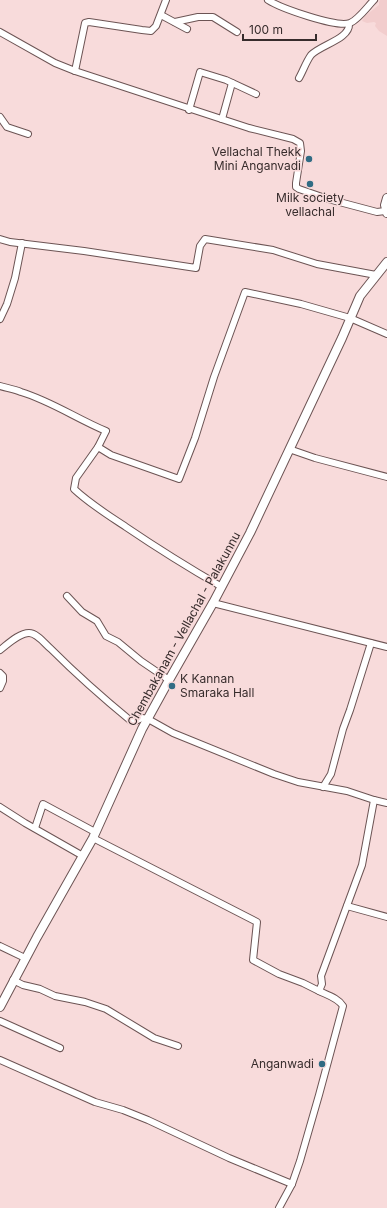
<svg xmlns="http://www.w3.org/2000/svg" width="387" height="1208" font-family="Inter,sans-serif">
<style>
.built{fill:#f2cdcd}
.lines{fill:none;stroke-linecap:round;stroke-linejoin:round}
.minor-casing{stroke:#6c5454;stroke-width:8}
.major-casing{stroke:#6c5454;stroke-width:10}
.minor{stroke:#fff;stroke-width:6}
.major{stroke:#fff;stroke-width:8}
.poi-dot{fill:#316c84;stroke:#f8dbdb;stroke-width:1.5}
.labels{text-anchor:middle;stroke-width:3;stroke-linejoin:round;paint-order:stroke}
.poi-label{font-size:12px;fill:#372c2c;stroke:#f8dbdb;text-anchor:end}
.street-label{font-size:12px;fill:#372c2c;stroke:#f8dbdb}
</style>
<rect width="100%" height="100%" fill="#f8dbdb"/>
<!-- built -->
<polygon class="built" points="380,0 387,0 387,36 379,31 375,26 376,23 374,22 367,23 362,21 365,16 379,5 379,2"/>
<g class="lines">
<!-- minor casing -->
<g class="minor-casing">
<g id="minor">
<path d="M 268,0 C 280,8 337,28 350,23 C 358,20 368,6 374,0"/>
<polyline points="161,15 187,29"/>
<polyline points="175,22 198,17 213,17 237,32"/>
<polyline points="0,32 55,63 75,71 249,128 293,139 300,143 301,151 296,183 296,187 299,189 328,199 377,212 385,211"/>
<polyline points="75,71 85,23 89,22 142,30 151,31 156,26 166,0"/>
<path d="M 299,78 C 303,71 306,62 311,55 C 320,45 350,39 349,24"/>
<polyline points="189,110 200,72 226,80 256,94"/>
<polyline points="0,117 7,127 28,134"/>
<polyline points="222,119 232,83"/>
<polyline points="0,239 10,242 84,251 196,268 200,246 205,239 273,250 317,264 376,275"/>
<polyline points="0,319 7,304 15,278 22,243"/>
<path d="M 0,386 C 7,388 14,389 21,392 C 51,401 77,419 106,431 L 98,447 L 111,455 L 179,479 L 195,438 L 214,377 L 245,292 L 301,304 L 350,318 L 387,334"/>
<path d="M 98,447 L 76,478 L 74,489 C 90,504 108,515 126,527 C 157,548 189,568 222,587"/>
<polyline points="289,449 315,458 387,477"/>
<polyline points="67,596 82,612 97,621 106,636 118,642 141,661 169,680"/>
<polyline points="213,603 387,647"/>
<path d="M 0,650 C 8,644 19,633 29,633 C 37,633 45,644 51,649 C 76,674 103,698 131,721 L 133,722 L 142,718 L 148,719 L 173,733 L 274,774 L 298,782 L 347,791 L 374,800 L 362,865 L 321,976 L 322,984 L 319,991 C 327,995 338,998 343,1006 L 319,1095 L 300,1161 L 292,1184 L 279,1208"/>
<polyline points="0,673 3,676 3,681 0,688"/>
<polyline points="323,787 331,774 343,729 350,710 371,643"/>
<polyline points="374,800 387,803"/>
<polyline points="0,807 25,823 83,856"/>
<polyline points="35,828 43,804 95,832"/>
<polyline points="93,838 257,922 253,960 279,974 303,983 319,991"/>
<polyline points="347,906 387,917"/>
<polyline points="0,946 25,958"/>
<polyline points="13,980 23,985 40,989 55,996 85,1002 106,1009 154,1038 178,1046"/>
<polyline points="0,1021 60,1048"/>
<polyline points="0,1060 95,1102 123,1110 148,1120 229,1158 292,1184"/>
</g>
</g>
<!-- major casing -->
<g class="major-casing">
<g id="major">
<polyline points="387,198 385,205 387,213"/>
<polyline points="0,1007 37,937 93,838 142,729 169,680 213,603 250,533 342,338 360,296 387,262"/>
</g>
</g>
<!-- minor -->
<use href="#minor" class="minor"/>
<!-- major -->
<use href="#major" class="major"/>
</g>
<!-- markers -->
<g class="poi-dot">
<circle cx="309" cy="159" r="4"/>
<circle cx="310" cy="184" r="4"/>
<circle cx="172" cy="686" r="4"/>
<circle cx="322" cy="1064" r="4"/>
</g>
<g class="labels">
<!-- poi labels -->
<g class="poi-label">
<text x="301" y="156">Vellachal Thekk<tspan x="301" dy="14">Mini Anganvadi</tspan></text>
<text x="310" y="202" text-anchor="middle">Milk society<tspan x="310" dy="14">vellachal</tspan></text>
<text x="180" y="683" text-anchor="start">K Kannan<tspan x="180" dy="14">Smaraka Hall</tspan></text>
<text x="314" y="1068">Anganwadi</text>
</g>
<!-- street labels -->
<g class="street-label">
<text transform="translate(184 629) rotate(-61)" y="4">Chembakanam - Vellachal - Palakunnu</text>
</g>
</g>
<!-- scale -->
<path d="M243 34v6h73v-6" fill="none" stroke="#372c2c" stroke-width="2"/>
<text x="249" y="34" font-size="12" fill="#372c2c" stroke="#f8dbdb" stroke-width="3" paint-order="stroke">100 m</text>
</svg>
